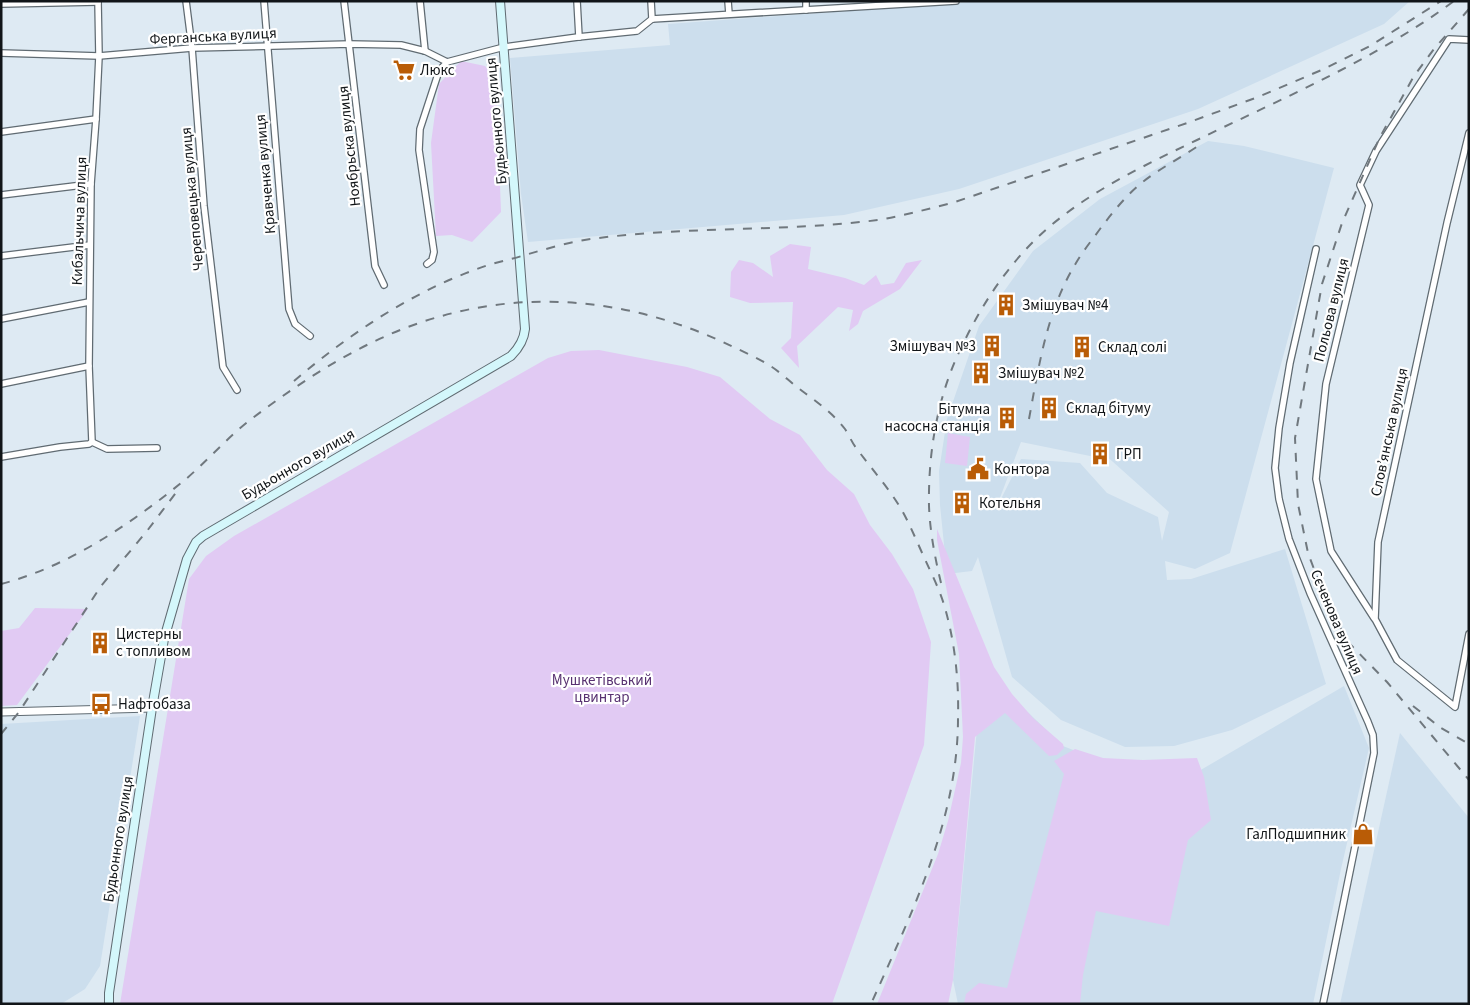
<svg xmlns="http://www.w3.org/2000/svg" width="1470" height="1005" font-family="'Source Sans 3',sans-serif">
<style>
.built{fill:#ccdeed;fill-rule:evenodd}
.green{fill:#e1caf3}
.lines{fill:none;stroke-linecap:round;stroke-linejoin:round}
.minor-casing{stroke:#606b72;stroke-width:8}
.tertiary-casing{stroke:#606b72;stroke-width:9}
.secondary-casing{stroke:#606b72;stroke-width:10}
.minor{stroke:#fff;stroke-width:5.5}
.tertiary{stroke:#fff;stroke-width:7}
.secondary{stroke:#d4f7fb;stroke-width:8}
.rail{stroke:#70787e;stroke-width:2;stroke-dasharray:9 9;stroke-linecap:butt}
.labels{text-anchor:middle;stroke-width:4.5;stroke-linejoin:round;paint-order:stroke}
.street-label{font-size:15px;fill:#111518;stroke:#fff}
.poi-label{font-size:15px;fill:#111518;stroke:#fff;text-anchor:start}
.park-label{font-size:15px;fill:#583271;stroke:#fff}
</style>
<rect width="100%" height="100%" fill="#deeaf3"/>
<!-- built -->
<g class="built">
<polygon points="984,1 1410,1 1384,24 1198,109 959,189 844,215 528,242 521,194 510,58 670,45 668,24"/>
<path d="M 1208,141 L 1244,146 L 1334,168 L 1230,553 L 1195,569 L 1165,561 L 1167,580 L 1191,579 L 1285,549 L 1326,684 L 1232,730 L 1174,746 L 1125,747 L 1061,720 L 1012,677 L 978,557 L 972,571 L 947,574 L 940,505 L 939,471 L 947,419 L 979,326 L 1033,251 L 1100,199 ZM 1021,442 L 1095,457 L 1096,451 L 1103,453 L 1169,512 L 1162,541 L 1158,517 L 1107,493 L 1080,463 L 1021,459 L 995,511 Z"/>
<polygon points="1344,686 1369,748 1341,869 1313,1004 958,1004 953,980 977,729 1012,697 1063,746 1114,766 1199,771"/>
<polygon points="140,716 100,966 85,989 61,1004 1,1004 1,724"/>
<polygon points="1400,733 1469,818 1469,1004 1340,1004"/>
</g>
<!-- green -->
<g class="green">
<polygon points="461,61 485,66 496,78 501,212 472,242 452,235 436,236 431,143 439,84"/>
<polygon points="790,244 811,247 808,269 845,278 864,285 876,275 881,285 894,283 906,263 922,260 900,289 863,311 858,324 849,331 853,310 838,307 797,346 799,368 781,348 791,338 793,302 750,303 730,297 731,272 739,260 753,263 773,277 770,256"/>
<polygon points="599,350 687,367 720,377 770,419 800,435 827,470 854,494 870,525 892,554 913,589 931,642 924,745 832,1004 120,1004 189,579 206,556 234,536 548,358 571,351"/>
<polygon points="948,433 970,437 967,466 945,463"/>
<polygon points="937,529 994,667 1012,694 1033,718 1063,744 1064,748 1057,755 1049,756 1005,713 975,737 953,980 948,1004 877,1004 938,854 948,821 961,763 963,737 959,654 937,540"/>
<polygon points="35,608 88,609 17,705 1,706 1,631 19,628"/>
<polygon points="1075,749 1103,758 1143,760 1197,758 1204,777 1211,820 1188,840 1169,926 1096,911 1083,975 1080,1004 964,1004 966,994 979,983 1007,988 1064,774 1054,761"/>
</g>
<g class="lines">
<!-- minor casing -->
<g class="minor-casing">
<g id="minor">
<polyline points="186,1 192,48 204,206 223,367 237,390"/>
<polyline points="264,1 289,309 295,324 310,336"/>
<polyline points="344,1 375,266 384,285"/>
<polyline points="420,1 425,51"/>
<polyline points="577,1 579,37"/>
<polyline points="651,1 652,19"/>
<polyline points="728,1 729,14"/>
<polyline points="806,1 806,10"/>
<polyline points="1,4 98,2"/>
<polyline points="1,53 99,56 192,48 350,44 401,45 425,51 447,62 504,47 578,37 637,31 652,19 956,1"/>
<polyline points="1,132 96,119"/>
<polyline points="1469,133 1447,223 1378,542 1375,619 1397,660 1455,707 1469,634"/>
<polyline points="1,195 91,184"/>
<polyline points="1316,249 1290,363 1279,428 1275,468 1279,499 1289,539 1310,593 1368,722 1373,735 1374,753 1323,1004"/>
<polyline points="1,256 90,245"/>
<polyline points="427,264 432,260 434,252 419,150 420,129 439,71 447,62"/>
<polyline points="1,319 89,302"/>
<polyline points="1,384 89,366"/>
<polyline points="92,442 89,366 91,184 96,119 99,56 98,1"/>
<polyline points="1,457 60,447 89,444 92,442 107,449 157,448"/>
<polyline points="1374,618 1331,551 1316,479 1326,384 1369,205 1360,185 1376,151 1449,39 1469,40"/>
</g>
</g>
<!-- tertiary casing -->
<g class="tertiary-casing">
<polyline id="tertiary" points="1,712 152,708"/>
</g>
<!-- secondary casing -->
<g class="secondary-casing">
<path id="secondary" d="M 109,1004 L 109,993 L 152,708 L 164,639 L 187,559 L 196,542 L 203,536 L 511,356 C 519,348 524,340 525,329 L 500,1"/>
</g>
<!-- minor -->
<use href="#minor" class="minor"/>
<!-- tertiary -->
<use href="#tertiary" class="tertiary"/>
<!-- secondary -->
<use href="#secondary" class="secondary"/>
<!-- rail -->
<g class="rail">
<polyline points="1469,9 1434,49 1414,76 1380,137 1342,223 1322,284 1295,438 1298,504 1308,553 1326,601 1348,642 1387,682 1469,780"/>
<path d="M 294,381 C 348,335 410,293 477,269 C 492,263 509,260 525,255 C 546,249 569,242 591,239 C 686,226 783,232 878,220 C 903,216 927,209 952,203 L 1187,123 L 1258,97 L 1324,69 L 1370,46 L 1441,1"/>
<path d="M 1029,419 C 1039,365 1047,310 1076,263 C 1083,251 1092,240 1100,229 C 1113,212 1127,194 1144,181 C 1161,168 1180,158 1198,146"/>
<path d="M 941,583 C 935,558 930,532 929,506 C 928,451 938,393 963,344 C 984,300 1012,259 1049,227 C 1094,189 1145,165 1197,140 C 1285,97 1376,59 1454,1"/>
<path d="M 1,584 C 70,566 132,523 186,479 C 208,460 227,438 250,420 C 303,380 359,343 422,322 C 524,288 626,298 723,342 C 739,350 757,357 772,367 C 781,373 789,381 797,387 C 814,400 832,412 845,429 C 849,435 852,443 857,449 C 871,468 887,486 900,507 C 909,522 916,540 924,557 C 931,573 940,590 945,608 C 955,643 959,681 958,718 C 958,820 912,912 871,1004"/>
<polyline points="1413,706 1441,728 1469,744"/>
<polyline points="1,734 19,712 101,586 147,531 178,490"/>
</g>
</g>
<!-- icons -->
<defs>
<g id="supermarket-bare" transform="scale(1.725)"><path d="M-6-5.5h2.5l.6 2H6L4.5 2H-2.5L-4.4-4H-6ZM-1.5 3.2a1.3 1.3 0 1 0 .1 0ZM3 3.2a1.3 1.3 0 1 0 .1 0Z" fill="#b95c06" stroke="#fff" stroke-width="2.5" paint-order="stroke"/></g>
<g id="building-bare" transform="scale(1.725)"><path d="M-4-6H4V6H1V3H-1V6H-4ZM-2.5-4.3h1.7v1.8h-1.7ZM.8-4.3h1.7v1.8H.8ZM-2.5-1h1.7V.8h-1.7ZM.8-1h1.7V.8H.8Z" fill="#b95c06" stroke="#fff" stroke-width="2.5" paint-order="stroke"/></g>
<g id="civic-bare" transform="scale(1.725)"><path d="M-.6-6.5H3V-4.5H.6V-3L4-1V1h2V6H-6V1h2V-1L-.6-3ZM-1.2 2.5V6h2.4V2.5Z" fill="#b95c06" stroke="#fff" stroke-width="2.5" paint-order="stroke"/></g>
<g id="bus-bare" transform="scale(1.725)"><path d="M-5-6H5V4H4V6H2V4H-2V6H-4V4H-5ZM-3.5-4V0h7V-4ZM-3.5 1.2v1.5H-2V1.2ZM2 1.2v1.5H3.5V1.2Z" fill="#b95c06" stroke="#fff" stroke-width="2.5" paint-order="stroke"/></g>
<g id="shop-bare" transform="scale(1.725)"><path d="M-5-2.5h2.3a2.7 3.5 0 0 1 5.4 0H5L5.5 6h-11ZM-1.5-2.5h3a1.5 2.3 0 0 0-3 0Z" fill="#b95c06" stroke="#fff" stroke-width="2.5" paint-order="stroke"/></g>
</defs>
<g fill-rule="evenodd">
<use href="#supermarket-bare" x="404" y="70"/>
<use href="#building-bare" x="1006" y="305"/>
<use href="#building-bare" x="992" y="346"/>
<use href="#building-bare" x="1082" y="347"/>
<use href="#building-bare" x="981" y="373"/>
<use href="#building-bare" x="1049" y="408"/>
<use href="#building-bare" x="1007" y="418"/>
<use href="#building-bare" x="1100" y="454"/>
<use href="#civic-bare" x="978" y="469"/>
<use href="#building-bare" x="962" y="503"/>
<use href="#building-bare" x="100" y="643"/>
<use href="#bus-bare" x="101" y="704"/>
<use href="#shop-bare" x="1363" y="834"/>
</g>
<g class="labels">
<!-- street labels -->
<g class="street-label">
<text transform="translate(213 36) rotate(-3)" y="5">Ферганська вулиця</text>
<text transform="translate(496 121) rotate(-95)" y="5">Будьонного вулиця</text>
<text transform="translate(349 146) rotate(-96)" y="5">Ноябрьска вулиця</text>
<text transform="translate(265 174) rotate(-95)" y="5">Кравченка вулиця</text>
<text transform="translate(192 199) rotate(-95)" y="5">Череповецька вулиця</text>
<text transform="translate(79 221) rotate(-88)" y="5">Кибальчича вулиця</text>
<text transform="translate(1331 310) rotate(-76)" y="5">Польова вулиця</text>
<text transform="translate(1389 432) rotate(-78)" y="5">Слов’янська вулиця</text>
<text transform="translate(298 464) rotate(-30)" y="5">Будьонного вулиця</text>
<text transform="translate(1337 622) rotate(67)" y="5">Сєченова вулиця</text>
<text transform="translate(118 839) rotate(-81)" y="5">Будьонного вулиця</text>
</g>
<!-- poi labels -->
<g class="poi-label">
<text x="420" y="75">Люкс</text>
<text x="1022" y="310">Змішувач №4</text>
<text x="976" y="351" text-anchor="end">Змішувач №3</text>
<text x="1098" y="352">Склад солі</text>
<text x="998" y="378">Змішувач №2</text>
<text x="1066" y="413">Склад бітуму</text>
<text x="990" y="414" text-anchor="end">Бітумна<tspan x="990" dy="17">насосна станція</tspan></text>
<text x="1116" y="459">ГРП</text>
<text x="994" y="474">Контора</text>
<text x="979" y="508">Котельня</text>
<text x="116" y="639">Цистерны<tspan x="116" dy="17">с топливом</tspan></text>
<text x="118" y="709">Нафтобаза</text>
<text x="1346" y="839" text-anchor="end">ГалПодшипник</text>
</g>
<!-- park labels -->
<g class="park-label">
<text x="602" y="685">Мушкетівський<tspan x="602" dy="17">цвинтар</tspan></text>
</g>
</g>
<!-- border -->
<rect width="1470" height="1005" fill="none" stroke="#111518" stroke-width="5"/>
</svg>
